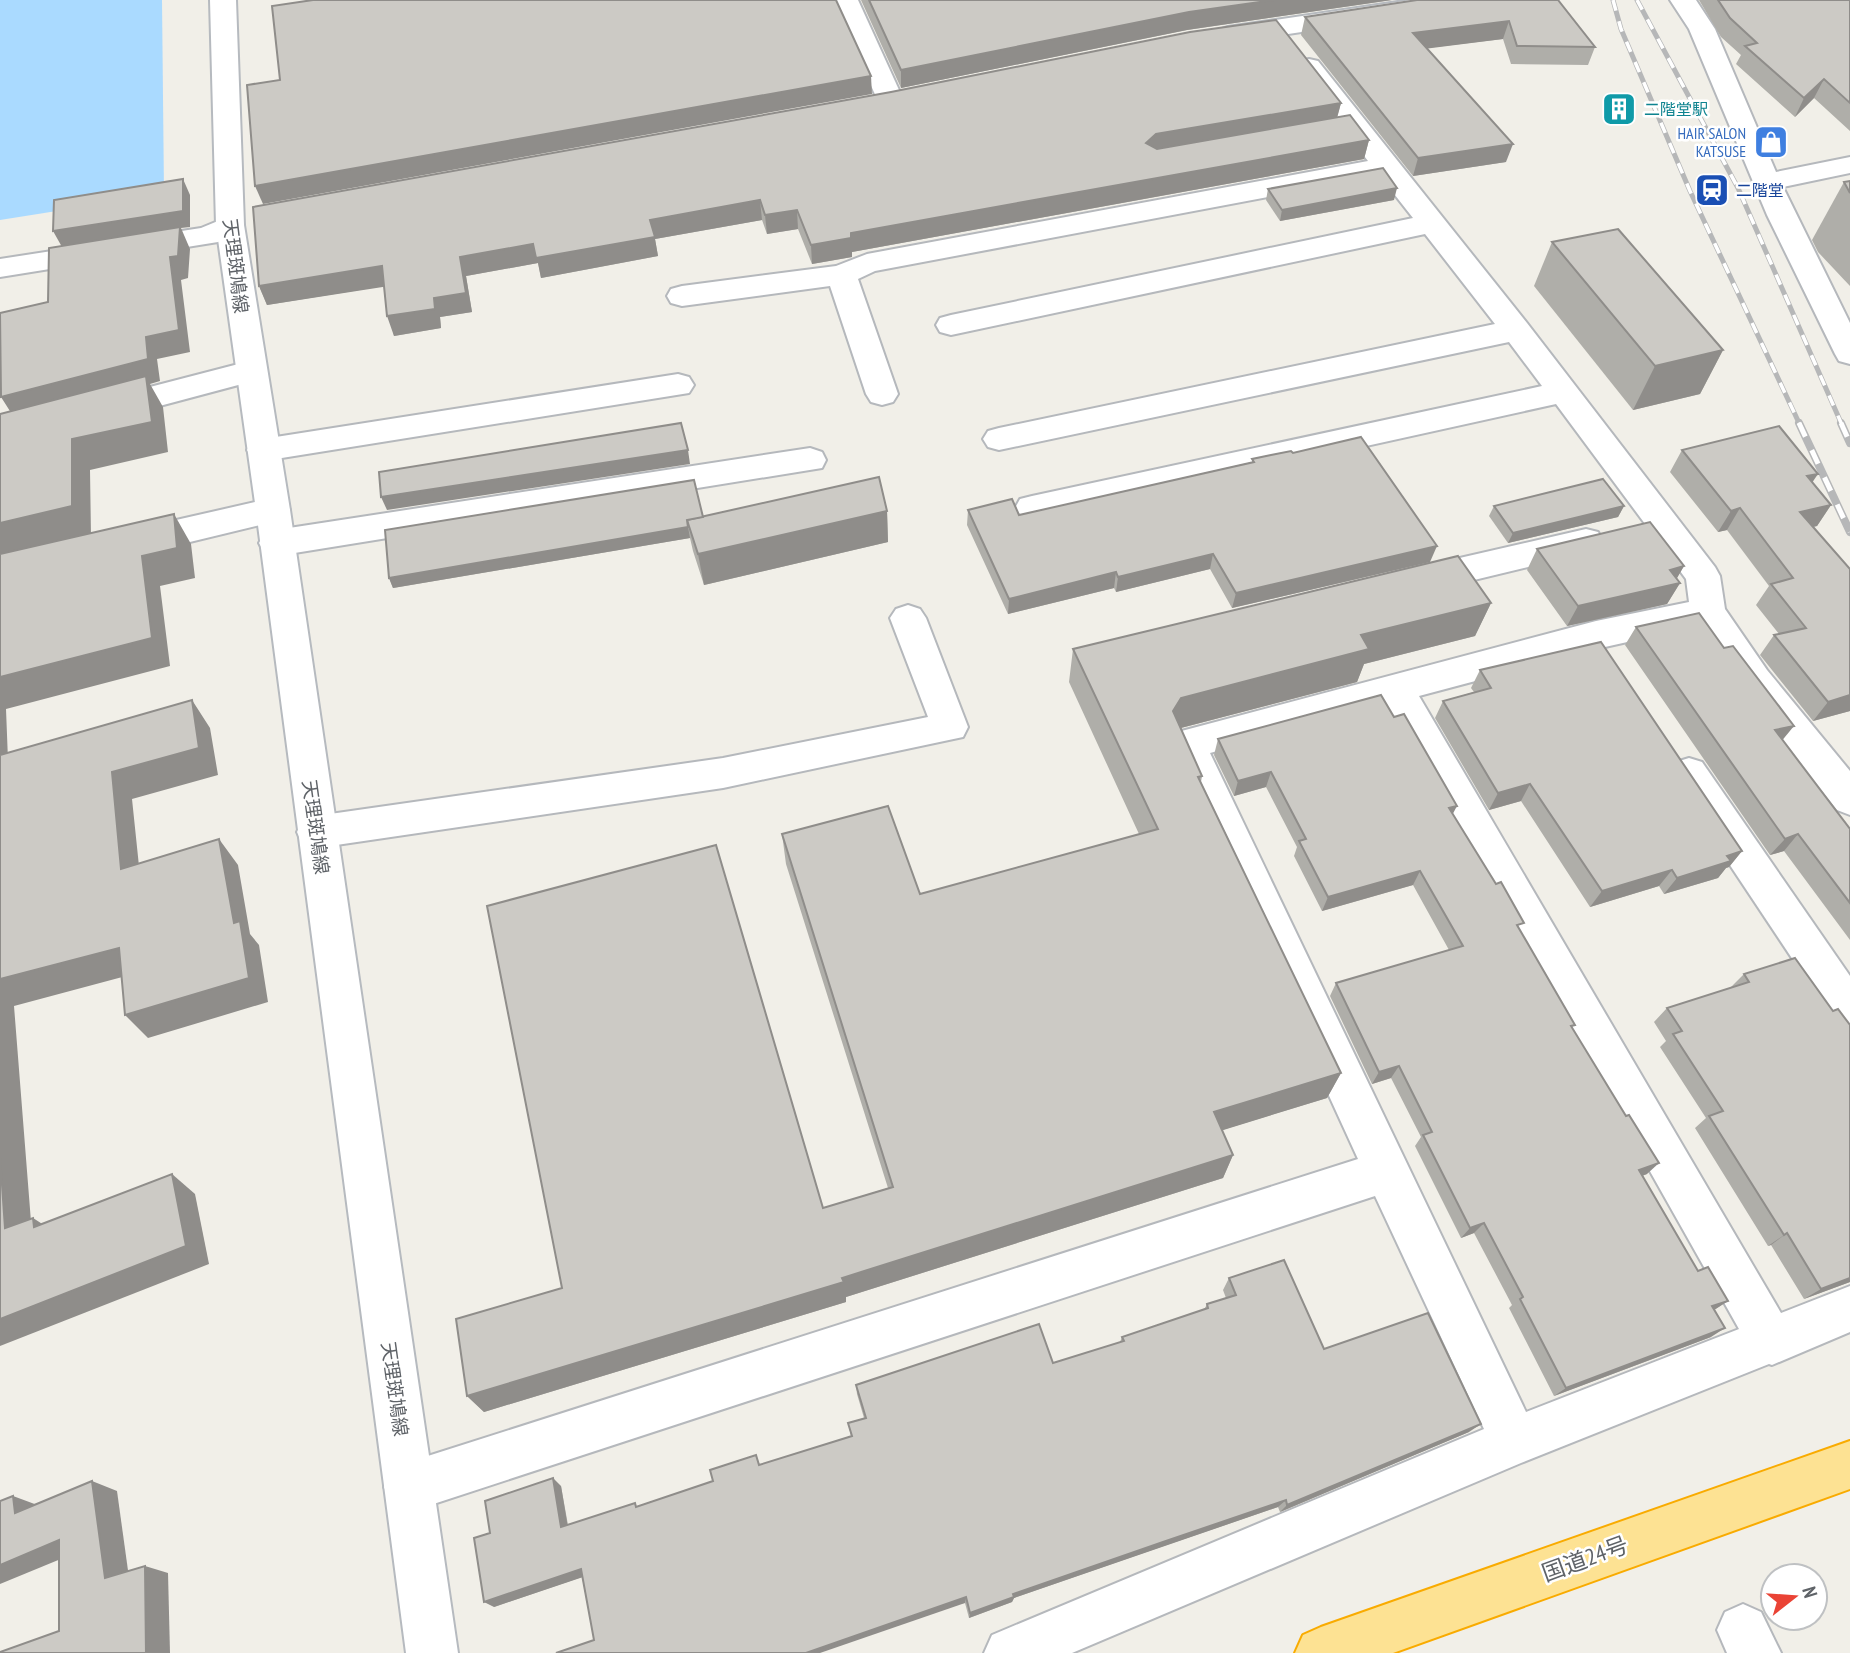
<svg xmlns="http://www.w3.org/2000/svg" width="1850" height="1653" font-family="'PT Sans Narrow','Noto Sans JP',sans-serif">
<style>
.water{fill:#aadaff}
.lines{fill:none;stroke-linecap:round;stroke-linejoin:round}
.street-casing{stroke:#b5b8bc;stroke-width:4}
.secondary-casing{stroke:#b6babf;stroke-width:4}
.highway-casing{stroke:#f9ab00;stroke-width:4}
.street{fill:#fff;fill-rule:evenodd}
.secondary{fill:#fff;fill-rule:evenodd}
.highway{fill:#fde293;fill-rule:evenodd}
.rail-far1-casing{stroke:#b6b7b8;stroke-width:5}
.rail-casing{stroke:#b6b7b8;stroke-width:8}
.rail-far1{stroke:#fff;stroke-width:3.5;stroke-dasharray:11;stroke-linecap:butt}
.rail{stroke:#fff;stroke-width:5;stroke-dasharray:15;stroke-linecap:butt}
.wall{fill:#afaea9}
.shaded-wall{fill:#8f8d8a}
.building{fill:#cccac5;stroke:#8f8d8a;stroke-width:2}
.labels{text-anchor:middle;stroke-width:5;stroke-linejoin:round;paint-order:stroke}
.far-culture-label{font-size:16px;fill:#0d838f;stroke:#fff;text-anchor:start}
.far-shop-label{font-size:16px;fill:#366cbe;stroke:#fff;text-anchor:end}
.far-transit-label{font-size:16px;fill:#164399;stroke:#fff;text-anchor:start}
.street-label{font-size:19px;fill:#5f6368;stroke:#fff}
.near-street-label{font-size:23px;fill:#5f6368;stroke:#fff}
</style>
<rect width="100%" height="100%" fill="#f1efe8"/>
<!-- water -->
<polygon class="water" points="0,0 162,0 164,194 0,220"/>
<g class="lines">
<!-- street casing -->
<g class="street-casing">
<g id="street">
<polygon points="832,0 858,0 904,101 900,107 891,109 882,107 878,101"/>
<polygon points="1670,0 1696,0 1715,29 1776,172 1850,157 1850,173 1783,187 1850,323 1850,364 1839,361 1835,354 1767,215 1689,29"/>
<path d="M 1309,59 L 1318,61 L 1527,323 L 1715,567 L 1720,576 L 1725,609 L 1767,670 L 1850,771 L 1850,815 L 1837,810 L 1741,690 L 1699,626 L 1596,649 L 1419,696 L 1781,1313 L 1850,1286 L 1850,1332 L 1772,1365 L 1769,1364 L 1521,1463 L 1072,1653 L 984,1653 L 992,1635 L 1484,1429 L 1375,1196 L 409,1512 L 392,1504 L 384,1487 L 392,1470 L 409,1462 L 1358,1159 L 1168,744 L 1174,733 L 1596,621 L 1689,602 L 1686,579 L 1556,404 L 1032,520 L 1020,517 L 1015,508 L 1020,499 L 1032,496 L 1542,386 L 1509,342 L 999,450 L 988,447 L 983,439 L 988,431 L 999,428 L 1495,324 L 1425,234 L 951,335 L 940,332 L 936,325 L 940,318 L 951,315 L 1413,218 L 1380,176 L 875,271 L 858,279 L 898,394 L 893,402 L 882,405 L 871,402 L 866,394 L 830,286 L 682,306 L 671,303 L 667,296 L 671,289 L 682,286 L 836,266 L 867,254 L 1368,161 L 1296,67 L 1300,61 ZM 1387,705 L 1739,1329 L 1526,1412 L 1210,753 Z"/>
<polygon points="230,216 240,219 244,225 240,231 218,242 0,277 0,259 201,228"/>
<polygon points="250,361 261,365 266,372 261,379 107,420 96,417 91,409 96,401"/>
<polygon points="678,374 689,377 694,385 689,393 263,461 252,458 247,450 252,442 263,439"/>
<polygon points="810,448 822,452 826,460 822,468 276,556 264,552 259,543 264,534 276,530"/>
<polygon points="273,498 285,501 290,510 285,519 132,556 120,552 115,543 120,534 132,530"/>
<polygon points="1586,529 1598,532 1603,541 1598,550 1416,594 1404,590 1399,581 1404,572 1416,568"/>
<polygon points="908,605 920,609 926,618 968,727 963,737 723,788 316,848 302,843 297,832 302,821 316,816 723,758 928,717 890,618 896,609"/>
<polygon points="1689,758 1702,762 1850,976 1850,1029 1835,1023 1676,784 1670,773 1676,762"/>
<polygon points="1743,1604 1761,1612 1781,1653 1727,1653 1717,1630 1725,1612"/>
</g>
</g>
<!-- secondary casing -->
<g class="secondary-casing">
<g id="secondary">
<polygon points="210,0 236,0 244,225 290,510 458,1653 406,1653 256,510 216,225"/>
<polygon points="1411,0 1474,0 1470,5 1461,8 1228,43 1219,40 1215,35 1219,30 1228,27"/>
</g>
</g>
<!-- highway casing -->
<g class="highway-casing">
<polygon id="highway" points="1850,1441 1850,1489 1393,1653 1295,1653 1303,1635 1321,1627"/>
</g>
<!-- street -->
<use href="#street" class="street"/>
<!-- secondary -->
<use href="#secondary" class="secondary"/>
<!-- highway -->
<use href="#highway" class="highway"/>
<!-- rail-far1 casing -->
<g class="rail-far1-casing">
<g id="rail-far1">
<polyline points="1613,0 1621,29 1690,191 1800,425"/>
<polyline points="1637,0 1738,188 1842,425"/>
</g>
</g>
<!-- rail casing -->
<g class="rail-casing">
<g id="rail">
<polyline points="1799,423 1850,532"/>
<polyline points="1841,423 1850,443"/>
</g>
</g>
<!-- rail-far1 -->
<use href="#rail-far1" class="rail-far1"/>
<!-- rail -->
<use href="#rail" class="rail"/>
</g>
<!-- wall -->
<g class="wall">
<polygon points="861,0 1392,0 1187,30 901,88"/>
<polygon points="1558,0 1595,47 1588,65 1511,64 1503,39 1427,48 1506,162 1413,176 1301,35 1305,17"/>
<polygon points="1699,0 1850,0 1850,131 1814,98 1795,117 1736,64 1741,55 1721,37"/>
<polygon points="1341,103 1337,117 1369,140 1364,159 852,252 852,257 812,264 798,229 767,234 762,220 655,239 658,256 541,278 538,263 466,276 472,312 440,317 441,328 394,336 384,286 267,305 259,286"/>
<polygon points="1850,181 1850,286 1818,252 1812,240 1844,182"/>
<polygon points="1268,189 1394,200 1280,221 1266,200"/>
<polygon points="1552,242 1723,350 1700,394 1633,410 1534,286"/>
<polygon points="1682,450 1812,482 1831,505 1817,526 1813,527 1850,711 1813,721 1760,655 1774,635 1779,634 1756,605 1769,586 1727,530 1718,532 1670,472"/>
<polygon points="1293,453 1430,562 1232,608 1210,569 1116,592 1114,588 1008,614 967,525 968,510 1019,515 1252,462 1252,459"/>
<polygon points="1494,506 1624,506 1618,517 1508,543 1489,516"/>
<polygon points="887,511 888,542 704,585 693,551 690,538 393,588 389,578 703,517"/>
<polygon points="1537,549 1684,566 1676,579 1680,583 1667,604 1567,626 1527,570"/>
<polygon points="1491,603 1475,636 1364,664 1357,682 1181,728 1202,776 1201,782 1341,1073 1327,1098 1222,1130 1233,1155 1223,1178 846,1297 846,1302 484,1412 467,1396 562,1288 888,1188 786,864 782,834 920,894 1139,834 1069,682 1073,649"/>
<polygon points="1636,627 1782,740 1850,829 1850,940 1784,851 1770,855 1625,645"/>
<polygon points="1480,670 1742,851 1729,867 1726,868 1718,878 1664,894 1659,886 1590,907 1521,801 1489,810 1435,718 1443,701 1474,692 1471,688"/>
<polygon points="1218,739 1453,814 1519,930 1572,1028 1647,1174 1642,1176 1698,1271 1728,1301 1714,1310 1711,1337 1554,1396 1509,1308 1512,1305 1474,1233 1461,1238 1415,1146 1421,1137 1391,1078 1372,1084 1330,996 1336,983 1449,950 1413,885 1322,911 1294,856 1297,847 1266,787 1234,796 1214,755"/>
<polygon points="1795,958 1850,1282 1804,1299 1771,1245 1768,1246 1695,1128 1706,1118 1660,1047 1666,1041 1654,1022 1667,1008 1730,988 1744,974"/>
<polygon points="1229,1278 1324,1349 1469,1432 1280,1512 1278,1507 1158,1548 1014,1598 1012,1602 969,1618 965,1603 594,1640 582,1577 494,1607 490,1533 561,1486 568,1525 638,1506 713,1481 756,1455 760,1465 851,1436 848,1423 864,1418 857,1394 856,1385 1053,1363 1120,1342 1122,1337 1204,1310 1207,1304 1226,1298 1223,1290"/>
</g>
<!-- shaded-wall -->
<g class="shaded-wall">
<polygon points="1274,0 1392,0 1187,30 901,88 901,70 1189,12"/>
<polygon points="1509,21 1503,39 1408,51 1413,33"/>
<polygon points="871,76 872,94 263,204 255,186"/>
<polygon points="1824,79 1814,98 1795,117 1804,98"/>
<polygon points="1341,103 1336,122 1154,153 1146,143 1156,134"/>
<polygon points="1369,140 1364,159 852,252 852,257 812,264 811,245 851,233"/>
<polygon points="1513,144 1506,162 1413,176 1418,158"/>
<polygon points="183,179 190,195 190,227 181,228 190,249 188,278 181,280 190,352 157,359 160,381 150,384 163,407 168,452 90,470 91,537 0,557 0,523 15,419 1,397 146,337 170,257 62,247 53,231"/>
<polygon points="1397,188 1394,200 1280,221 1282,210"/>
<polygon points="760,200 762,220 655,239 658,256 541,278 538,263 466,276 472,312 440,317 441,328 394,336 387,316 434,298 460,257 650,220"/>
<polygon points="797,210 798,229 767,234 765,215"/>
<polygon points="382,266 389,286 267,305 259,286"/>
<polygon points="1723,350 1700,394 1633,410 1655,366"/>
<polygon points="688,450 690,464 387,510 381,497"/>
<polygon points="1818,474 1803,496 1807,476"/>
<polygon points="1831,505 1817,526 1786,533 1800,512"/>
<polygon points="1624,506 1618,517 1508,543 1513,533"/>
<polygon points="1740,508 1727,530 1718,532 1731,511"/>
<polygon points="887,511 888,542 704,585 698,554"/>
<polygon points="174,514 191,544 195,578 160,586 170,666 6,709 9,786 0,776 0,677 142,556"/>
<polygon points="688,527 690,538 393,588 389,578"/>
<polygon points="1437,546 1430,562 1232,608 1236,593"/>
<polygon points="1213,554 1210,569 1116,592 1118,577"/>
<polygon points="1684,566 1673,585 1680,583 1667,604 1567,626 1578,606 1670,570"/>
<polygon points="1116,572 1114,588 1008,614 1009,599"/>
<polygon points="1491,603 1475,636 1364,664 1357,682 1173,730 1173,711 1181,698 1361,635"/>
<polygon points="1850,695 1850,711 1813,721 1828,702"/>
<polygon points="192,700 210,728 218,775 132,799 142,895 121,869 112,772"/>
<polygon points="1794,726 1780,743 1775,730"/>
<polygon points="1271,772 1266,787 1234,796 1238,781"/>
<polygon points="1530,784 1521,801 1489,810 1498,793"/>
<polygon points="1457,806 1449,821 1449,808"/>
<polygon points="1798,834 1784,851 1770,855 1785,839"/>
<polygon points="219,839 238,865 250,934 259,945 268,1002 148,1038 125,1015 234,923"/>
<polygon points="1742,851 1729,867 1726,868 1718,878 1664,894 1677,878 1727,856"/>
<polygon points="1672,870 1659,886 1590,907 1602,891"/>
<polygon points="1420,871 1413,885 1322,911 1328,897"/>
<polygon points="119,948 141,972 14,1006 33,1247 5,1228 0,1156 0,979"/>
<polygon points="1399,1066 1391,1078 1372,1084 1379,1072"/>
<polygon points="1341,1073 1327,1098 1204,1136 1214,1112"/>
<polygon points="1233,1155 1223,1178 846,1297 846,1302 484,1412 467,1396"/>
<polygon points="1659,1163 1647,1174 1627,1181 1639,1170"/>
<polygon points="172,1174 195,1194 209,1264 0,1346 0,1319"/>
<polygon points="33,1218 61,1236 34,1227"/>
<polygon points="1484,1223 1474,1233 1461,1238 1470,1228"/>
<polygon points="1787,1233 1771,1245 1768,1246 1784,1235"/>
<polygon points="1850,1278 1850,1282 1804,1299 1821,1289"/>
<polygon points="1728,1301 1714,1310 1712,1306"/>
<polygon points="1725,1328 1711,1337 1554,1396 1566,1388"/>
<polygon points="1481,1424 1469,1432 1280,1512 1287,1505"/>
<polygon points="553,1478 561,1486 569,1534 561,1527"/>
<polygon points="92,1481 117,1491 130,1585 105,1578"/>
<polygon points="13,1496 40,1506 15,1513"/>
<polygon points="1286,1500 1278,1507 1014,1598 1012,1602 969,1618 970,1613 1013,1594"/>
<polygon points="59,1540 85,1549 0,1584 0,1565"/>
<polygon points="145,1566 168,1573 170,1653 146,1653"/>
<polygon points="581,1569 589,1575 494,1607 484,1602"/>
<polygon points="966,1597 965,1603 820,1653 806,1653"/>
</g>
<!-- building -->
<g class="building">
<polygon points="313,0 836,0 871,76 255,186 247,85 280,80 272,6"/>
<polygon points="869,0 1274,0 1189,12 901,70"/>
<polygon points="1417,0 1558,0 1595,47 1517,46 1509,21 1413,33 1513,144 1418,158 1305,17"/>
<polygon points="1718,0 1850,0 1850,103 1824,79 1804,98 1745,46 1757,43 1730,18"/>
<polygon points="1276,20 1341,103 1156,134 1146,143 1157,149 1350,115 1369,140 851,233 851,238 811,245 797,210 765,215 760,200 650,220 655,237 536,258 533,244 460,257 466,293 434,298 435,309 387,316 382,266 259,286 253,207 891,92 1190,32"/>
<polygon points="1383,168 1397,188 1282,210 1268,189"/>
<polygon points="183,179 183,211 53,231 54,200"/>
<polygon points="1850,181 1850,193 1844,182"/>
<polygon points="180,227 178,256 170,257 179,330 146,337 148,359 1,397 0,313 48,302 49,248"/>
<polygon points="1618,229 1723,350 1655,366 1552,242"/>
<polygon points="146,376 152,422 72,439 72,506 0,523 0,414"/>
<polygon points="681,423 688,450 381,497 379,472"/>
<polygon points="1779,426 1818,474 1807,476 1831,505 1800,512 1850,569 1850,695 1828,702 1774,635 1806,628 1771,584 1793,578 1740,508 1731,511 1682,450"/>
<polygon points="1361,437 1437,546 1236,593 1213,554 1118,577 1116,572 1009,599 968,510 1012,499 1019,515 1254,462 1252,459 1271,455 1291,451 1293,453"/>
<polygon points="879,477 887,511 698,554 687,520"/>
<polygon points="1603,479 1624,506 1513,533 1494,506"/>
<polygon points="694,480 703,517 687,520 688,527 389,578 385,530"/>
<polygon points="174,514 177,548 142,556 152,638 0,677 0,554"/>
<polygon points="1650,522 1684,566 1670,570 1680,583 1578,606 1537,549"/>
<polygon points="1458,556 1491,603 1361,635 1369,649 1181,698 1173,711 1202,776 1198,777 1341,1073 1214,1112 1233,1155 842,1278 844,1282 467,1396 456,1319 562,1288 487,906 716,845 823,1208 893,1187 782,834 888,806 920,894 1158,829 1073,649"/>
<polygon points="1699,613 1724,648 1733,646 1794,726 1775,730 1850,829 1850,903 1798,834 1785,839 1636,627"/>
<polygon points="1601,642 1742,851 1727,856 1731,861 1677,878 1672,870 1602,891 1530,784 1498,793 1443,701 1491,688 1480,670"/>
<polygon points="1381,695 1394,717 1404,714 1457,806 1449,808 1496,884 1501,882 1524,923 1517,925 1575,1025 1571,1026 1626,1116 1629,1115 1659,1163 1639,1170 1698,1271 1708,1267 1728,1301 1712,1306 1725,1328 1566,1388 1520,1299 1523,1297 1484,1223 1470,1228 1423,1135 1432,1132 1399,1066 1379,1072 1336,983 1463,946 1420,871 1328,897 1299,841 1306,839 1271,772 1238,781 1218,739"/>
<polygon points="192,700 199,748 112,772 121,869 219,839 234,923 240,921 249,978 125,1015 119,948 0,979 0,755"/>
<polygon points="1795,958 1833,1011 1838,1009 1850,1025 1850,1278 1821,1289 1787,1233 1784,1235 1709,1116 1723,1111 1673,1034 1682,1031 1667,1008 1749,982 1744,974"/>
<polygon points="0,1156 5,1228 33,1218 34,1227 172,1174 186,1246 0,1319"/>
<polygon points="1284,1260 1324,1349 1428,1313 1481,1424 1287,1505 1286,1500 1163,1542 1013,1594 1014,1597 970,1613 966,1597 806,1653 556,1653 594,1640 581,1569 484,1602 474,1538 490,1533 485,1501 553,1478 561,1527 635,1503 636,1507 713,1481 710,1470 756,1455 759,1465 852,1436 848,1423 866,1418 856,1385 1039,1324 1053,1363 1124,1341 1122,1337 1208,1308 1207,1304 1236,1295 1229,1278"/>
<polygon points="92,1481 105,1578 145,1566 146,1653 0,1653 0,1652 59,1631 59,1540 0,1565 0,1501 13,1496 15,1513"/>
</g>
<!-- icons -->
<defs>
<g id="building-square" transform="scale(1.75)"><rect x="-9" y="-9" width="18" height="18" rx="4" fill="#0f9aa8" stroke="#fff"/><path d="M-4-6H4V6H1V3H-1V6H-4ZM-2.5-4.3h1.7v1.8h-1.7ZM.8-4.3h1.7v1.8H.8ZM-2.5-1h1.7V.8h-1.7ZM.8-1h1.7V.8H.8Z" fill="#fff"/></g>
<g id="shop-square" transform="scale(1.75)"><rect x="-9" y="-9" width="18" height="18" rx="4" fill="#3f7fe0" stroke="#fff"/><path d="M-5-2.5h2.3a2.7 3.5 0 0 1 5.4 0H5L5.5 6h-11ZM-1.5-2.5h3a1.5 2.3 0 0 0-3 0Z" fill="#fff"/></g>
<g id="station-square" transform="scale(1.75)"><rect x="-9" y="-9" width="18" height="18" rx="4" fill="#1a4fb4" stroke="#fff"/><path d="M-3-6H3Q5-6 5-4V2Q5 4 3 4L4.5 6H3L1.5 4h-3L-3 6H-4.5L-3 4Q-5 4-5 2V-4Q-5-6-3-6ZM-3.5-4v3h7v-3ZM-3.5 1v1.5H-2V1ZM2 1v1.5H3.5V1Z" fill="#fff"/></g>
</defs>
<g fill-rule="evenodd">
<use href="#building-square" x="1619" y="109"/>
<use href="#shop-square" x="1771" y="142"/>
<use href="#station-square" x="1712" y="190"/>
</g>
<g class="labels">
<!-- far-culture labels -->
<g class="far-culture-label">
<text x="1644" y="115">二階堂駅</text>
</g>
<!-- far-shop labels -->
<g class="far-shop-label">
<text x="1746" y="139">HAIR SALON<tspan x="1746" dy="18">KATSUSE</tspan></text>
</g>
<!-- far-transit labels -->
<g class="far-transit-label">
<text x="1736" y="196">二階堂</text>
</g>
<!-- street labels -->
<g class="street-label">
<text transform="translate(236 266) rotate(83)" y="7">天理斑鳩線</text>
<text transform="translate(316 827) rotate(82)" y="7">天理斑鳩線</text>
<text transform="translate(395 1389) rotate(82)" y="7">天理斑鳩線</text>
</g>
<!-- near-street labels -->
<g class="near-street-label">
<text transform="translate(1585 1559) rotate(-20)" y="8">国道24号</text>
</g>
</g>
<!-- north arrow -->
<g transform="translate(1794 1597) rotate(73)"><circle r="33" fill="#ffffff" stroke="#bfc1c3" stroke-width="2"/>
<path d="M0-5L12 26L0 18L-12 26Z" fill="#ea4335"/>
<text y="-10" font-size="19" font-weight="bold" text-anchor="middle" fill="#5f6368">N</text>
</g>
</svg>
